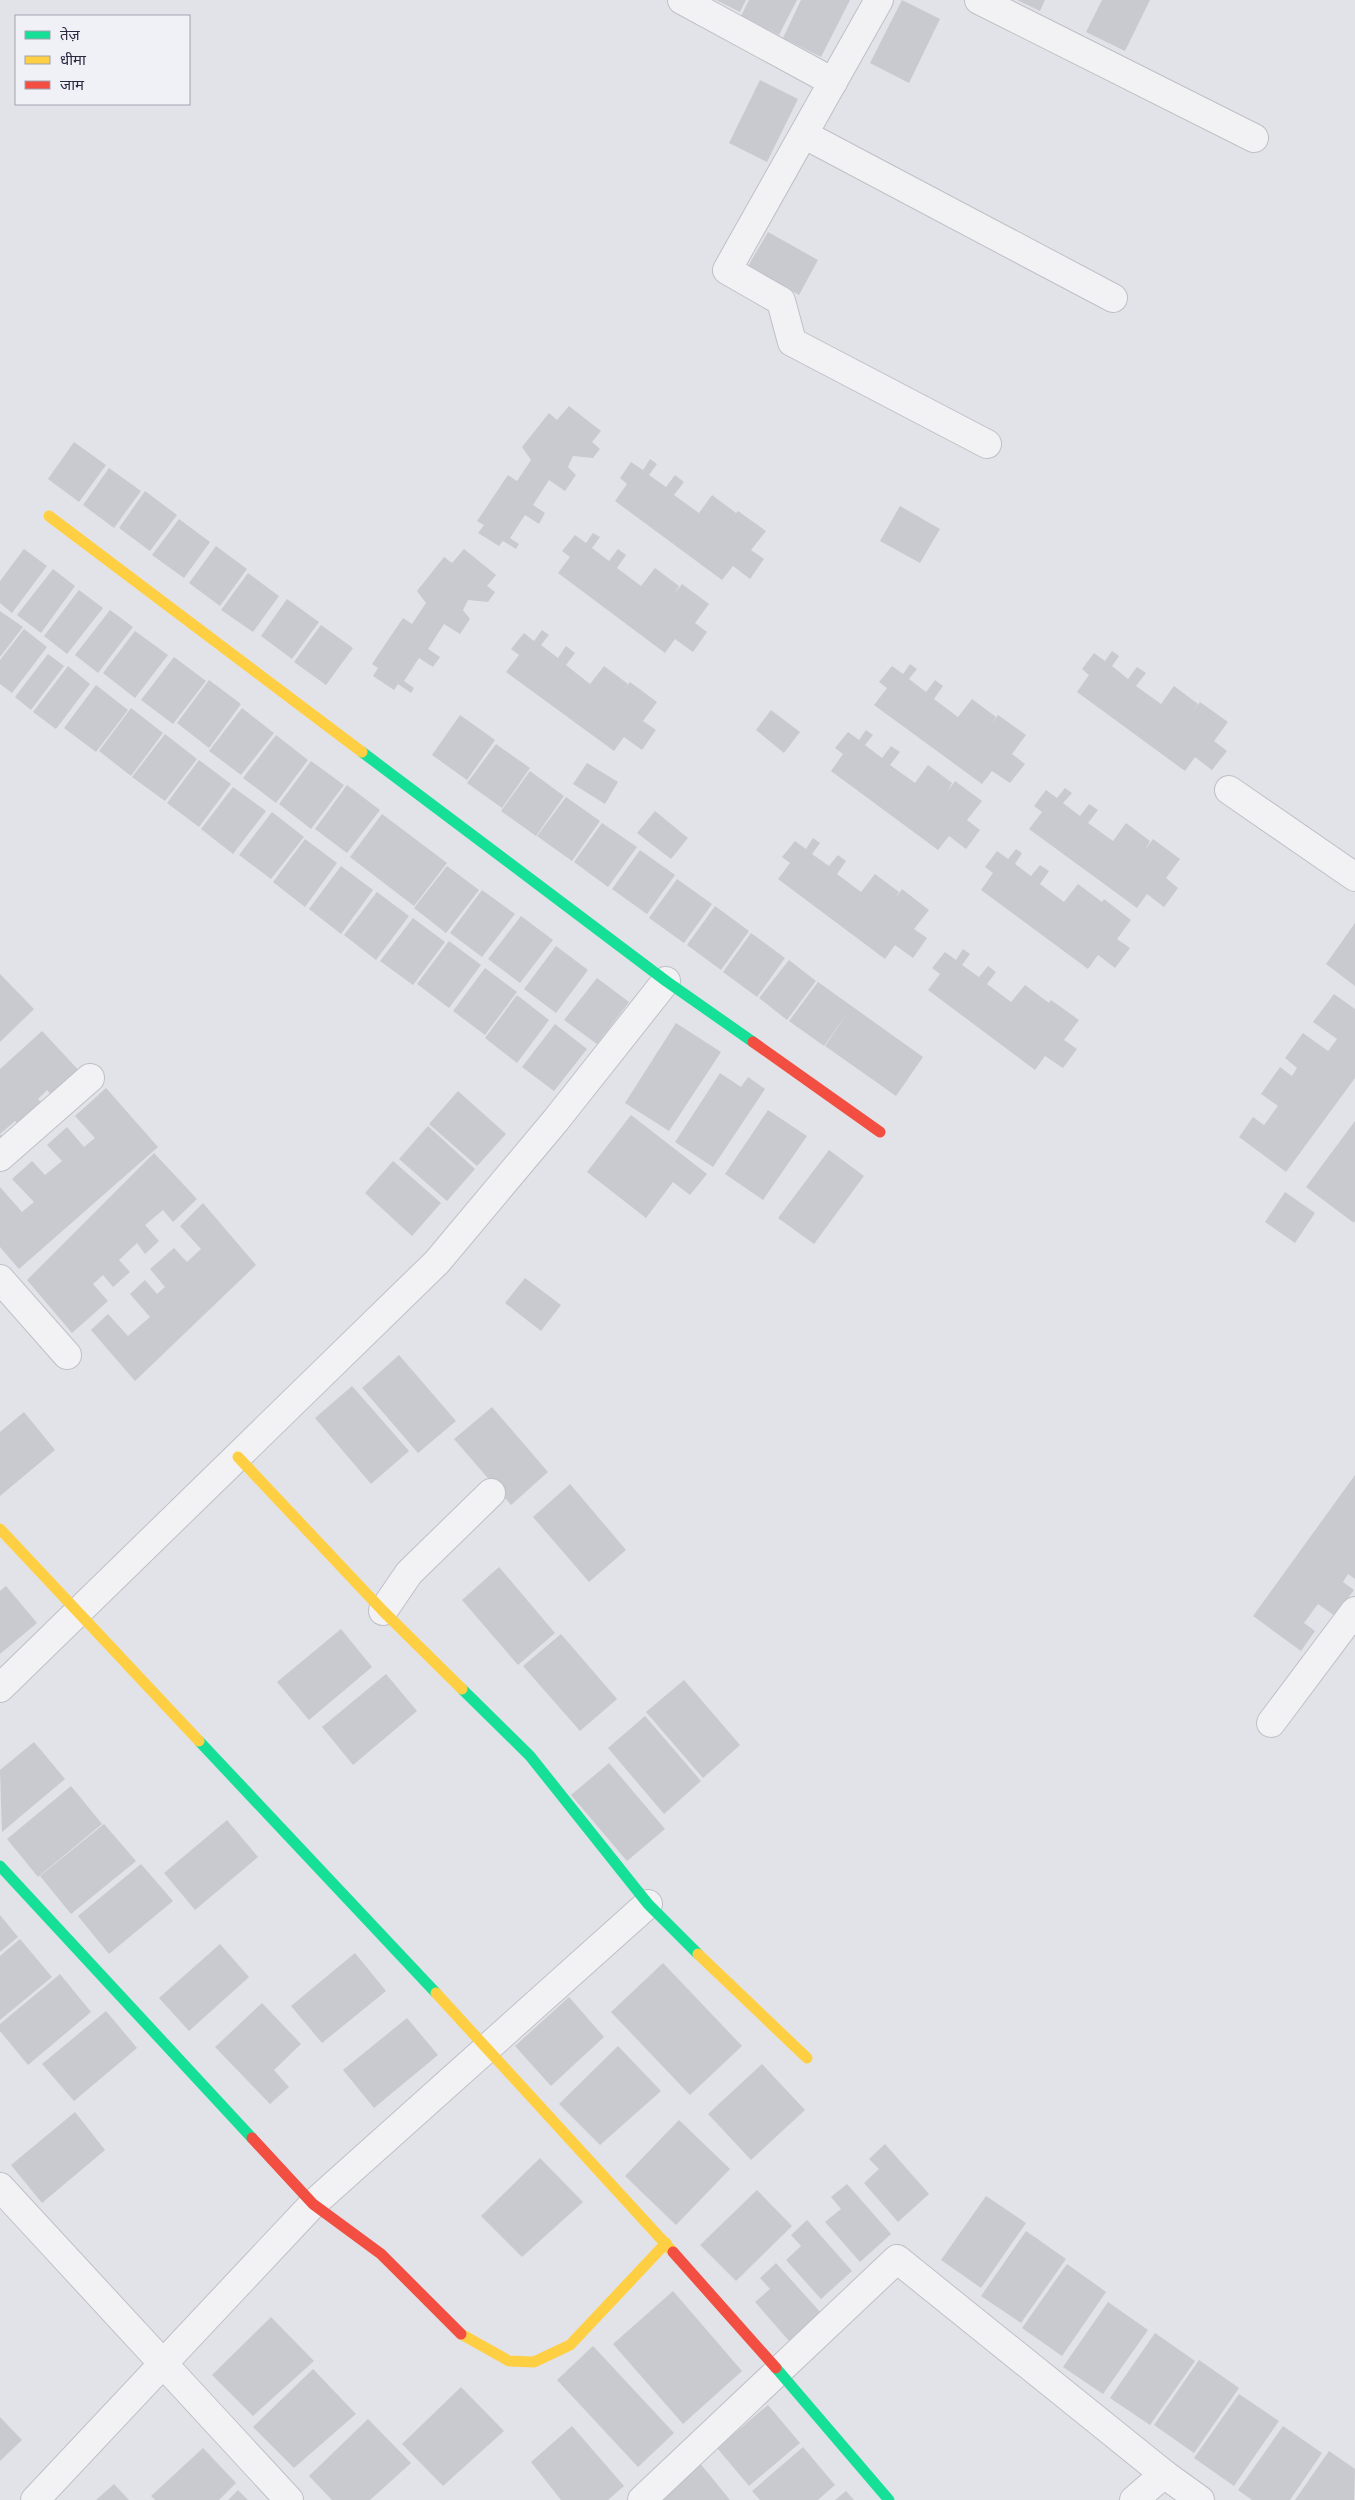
<svg xmlns="http://www.w3.org/2000/svg" width="1355" height="2500" font-family="Montserrat,'Noto Sans Devanagari',sans-serif">
<style>
.building{fill:#c9cad0}
.lines{fill:none;stroke-linecap:round;stroke-linejoin:round}
.street-casing{stroke:#bfc0c6;stroke-width:30}
.street{stroke:#f2f2f4;stroke-width:28}
.fast{stroke:#16e098;stroke-width:11}
.slow{stroke:#ffcf43;stroke-width:11}
.jam{stroke:#f24e42;stroke-width:11}
</style>
<rect width="100%" height="100%" fill="#e2e3e8"/>
<!-- building -->
<g class="building">
<polygon points="716,0 746,0 740,12"/>
<polygon points="749,0 797,0 779,35 741,16"/>
<polygon points="801,0 850,0 821,57 783,38"/>
<polygon points="902,0 940,19 909,83 870,63"/>
<polygon points="1017,0 1045,0 1040,11"/>
<polygon points="1102,0 1150,0 1125,51 1086,32"/>
<polygon points="760,80 798,99 767,162 729,143"/>
<polygon points="768,232 818,260 799,295 748,266"/>
<polygon points="569,406 601,431 592,442 600,449 593,458 573,456 568,467 576,475 565,491 549,480 533,505 545,513 539,524 525,515 510,538 519,544 516,549 503,541 499,546 478,533 484,525 477,521 508,475 517,481 531,460 522,447 549,413 557,420"/>
<polygon points="74,442 106,465 79,502 48,479"/>
<polygon points="650,459 657,464 649,475 666,487 675,475 684,482 674,495 699,513 712,495 736,513 731,519 738,511 766,531 751,550 764,559 750,579 733,566 722,580 615,501 627,484 620,478 631,462 643,470"/>
<polygon points="109,468 141,491 114,528 83,505"/>
<polygon points="145,491 177,515 150,551 119,528"/>
<polygon points="900,506 940,529 920,563 880,541"/>
<polygon points="179,519 210,542 184,578 152,555"/>
<polygon points="593,533 600,537 592,548 609,561 618,549 626,555 617,568 641,586 655,568 679,586 674,594 682,584 709,604 695,623 707,632 693,652 675,639 665,653 558,573 570,557 562,551 575,535 586,543"/>
<polygon points="216,546 247,569 220,606 189,583"/>
<polygon points="24,549 47,566 12,613 0,603 0,581"/>
<polygon points="464,549 496,575 487,586 495,592 488,602 468,600 463,610 470,619 460,634 444,624 428,649 440,657 433,667 419,658 404,681 414,688 411,693 398,684 394,690 373,676 378,668 372,664 403,618 412,624 426,603 417,591 444,557 452,563"/>
<polygon points="53,569 75,586 41,633 17,615"/>
<polygon points="248,573 279,596 253,632 221,610"/>
<polygon points="79,590 103,608 67,654 44,636"/>
<polygon points="287,599 319,622 292,659 261,636"/>
<polygon points="110,610 133,627 98,673 75,655"/>
<polygon points="0,611 23,627 0,657"/>
<polygon points="321,625 353,648 326,685 294,662"/>
<polygon points="24,629 47,647 12,693 0,684 0,660"/>
<polygon points="542,630 549,635 541,645 558,658 566,646 575,653 566,665 590,684 604,666 628,684 622,692 630,682 657,702 643,721 656,730 642,750 624,737 614,751 506,672 519,655 511,649 524,633 534,641"/>
<polygon points="135,631 168,655 135,698 103,673"/>
<polygon points="1112,651 1119,656 1112,666 1128,679 1137,667 1146,673 1136,686 1161,704 1174,686 1198,704 1192,713 1200,702 1228,722 1214,741 1227,751 1212,770 1195,757 1185,771 1077,692 1089,675 1082,669 1094,653 1105,661"/>
<polygon points="48,654 64,666 31,710 15,697"/>
<polygon points="174,657 206,681 173,724 141,700"/>
<polygon points="910,664 917,669 909,679 926,692 935,680 943,686 934,699 958,717 972,699 996,717 990,726 998,715 1026,735 1012,754 1025,764 1010,783 992,771 982,784 874,705 887,688 879,682 892,666 903,674"/>
<polygon points="68,666 90,684 56,729 33,712"/>
<polygon points="209,680 241,704 209,748 177,723"/>
<polygon points="96,685 128,710 96,752 64,728"/>
<polygon points="131,708 163,733 131,776 99,751"/>
<polygon points="242,708 274,733 241,775 209,751"/>
<polygon points="771,710 800,732 784,753 756,730"/>
<polygon points="460,715 495,740 467,780 432,755"/>
<polygon points="866,730 873,735 865,745 882,758 891,746 900,752 890,765 915,783 928,765 952,783 947,792 955,781 982,801 967,820 980,830 966,849 949,836 938,850 831,771 843,754 835,748 848,732 859,740"/>
<polygon points="165,734 197,759 165,801 132,777"/>
<polygon points="276,735 308,760 276,803 243,778"/>
<polygon points="496,744 530,768 502,808 467,783"/>
<polygon points="199,760 231,784 199,827 167,803"/>
<polygon points="311,761 344,785 311,829 279,804"/>
<polygon points="587,763 618,782 605,804 573,784"/>
<polygon points="530,771 564,796 536,836 501,811"/>
<polygon points="347,785 380,810 347,853 315,829"/>
<polygon points="233,787 266,811 233,854 201,829"/>
<polygon points="1065,788 1072,793 1063,803 1080,816 1089,804 1098,810 1088,823 1113,841 1126,823 1150,841 1145,850 1153,839 1180,859 1166,878 1178,888 1164,907 1147,894 1137,908 1029,829 1042,812 1034,806 1046,790 1057,798"/>
<polygon points="566,797 600,821 572,861 537,836"/>
<polygon points="655,811 688,838 671,859 637,833"/>
<polygon points="272,812 304,837 271,879 239,855"/>
<polygon points="382,814 447,863 414,906 350,857"/>
<polygon points="602,823 637,847 608,887 574,862"/>
<polygon points="813,838 820,843 812,854 829,866 838,855 846,861 837,874 861,892 875,874 899,892 894,900 902,889 929,910 914,929 927,938 913,958 895,945 885,959 778,879 790,863 782,857 795,841 806,849"/>
<polygon points="305,839 337,863 305,907 273,882"/>
<polygon points="1016,849 1022,853 1015,864 1031,876 1040,865 1049,871 1040,884 1064,902 1078,884 1102,902 1104,899 1131,920 1117,939 1130,948 1115,968 1098,955 1088,969 981,890 993,873 985,867 997,851 1008,859"/>
<polygon points="640,850 675,875 647,914 612,889"/>
<polygon points="341,866 373,890 341,934 309,909"/>
<polygon points="447,866 479,890 446,933 414,908"/>
<polygon points="677,879 712,904 684,943 649,918"/>
<polygon points="482,890 515,914 482,957 450,933"/>
<polygon points="377,892 409,916 376,960 344,935"/>
<polygon points="715,906 749,931 721,970 687,945"/>
<polygon points="521,916 553,940 520,983 488,959"/>
<polygon points="413,918 445,942 413,985 380,961"/>
<polygon points="1355,923 1355,986 1326,964"/>
<polygon points="751,933 785,958 757,997 723,972"/>
<polygon points="449,941 481,965 449,1008 417,984"/>
<polygon points="556,946 588,970 556,1013 524,989"/>
<polygon points="963,949 970,954 962,965 979,977 988,966 996,972 987,984 1011,1002 1025,985 1049,1003 1043,1011 1051,1000 1079,1020 1064,1040 1077,1049 1063,1068 1045,1056 1035,1070 928,990 940,974 932,968 945,952 956,960"/>
<polygon points="789,960 816,981 787,1020 759,998"/>
<polygon points="485,968 517,992 485,1035 453,1011"/>
<polygon points="0,974 34,1009 0,1042"/>
<polygon points="597,978 629,1002 597,1044 564,1020"/>
<polygon points="818,982 923,1057 896,1096 825,1046 850,1009 824,1046 789,1021"/>
<polygon points="1334,994 1355,1009 1355,1078 1286,1172 1239,1137 1253,1117 1264,1125 1278,1106 1261,1094 1280,1067 1292,1076 1297,1068 1285,1058 1303,1033 1328,1051 1337,1039 1313,1022"/>
<polygon points="517,995 549,1020 517,1063 485,1038"/>
<polygon points="676,1023 721,1052 669,1131 625,1103"/>
<polygon points="555,1024 587,1049 554,1091 522,1067"/>
<polygon points="42,1031 84,1076 57,1101 47,1090 38,1099 49,1110 25,1132 15,1121 0,1134 5,1140 0,1144 0,1069"/>
<polygon points="720,1073 741,1087 748,1077 765,1089 713,1167 675,1142"/>
<polygon points="106,1088 158,1147 19,1269 0,1247 0,1187 22,1212 34,1202 12,1179 32,1161 45,1175 62,1161 47,1145 67,1127 84,1147 95,1138 75,1116"/>
<polygon points="458,1091 506,1134 477,1166 429,1124"/>
<polygon points="768,1110 807,1136 763,1200 725,1174"/>
<polygon points="631,1115 707,1174 690,1195 673,1182 646,1218 587,1172"/>
<polygon points="1355,1121 1355,1221 1354,1223 1306,1187"/>
<polygon points="428,1126 475,1169 447,1201 399,1159"/>
<polygon points="829,1150 864,1176 814,1244 778,1218"/>
<polygon points="154,1153 197,1199 173,1222 163,1210 145,1225 159,1241 145,1254 137,1243 119,1260 130,1272 113,1287 103,1275 93,1284 108,1301 72,1333 27,1280"/>
<polygon points="393,1161 441,1203 412,1236 365,1193"/>
<polygon points="1285,1192 1315,1213 1295,1243 1265,1222"/>
<polygon points="203,1203 256,1265 135,1381 91,1330 108,1314 128,1336 150,1317 130,1294 145,1280 157,1294 165,1287 150,1269 174,1248 187,1262 201,1249 180,1226"/>
<polygon points="525,1278 561,1305 541,1331 505,1303"/>
<polygon points="399,1355 456,1421 418,1453 362,1388"/>
<polygon points="352,1386 409,1451 371,1484 315,1418"/>
<polygon points="492,1407 548,1472 511,1505 454,1439"/>
<polygon points="24,1412 55,1450 0,1496 0,1432"/>
<polygon points="1355,1475 1355,1579 1348,1574 1343,1582 1354,1590 1335,1616 1318,1604 1304,1623 1315,1631 1301,1651 1253,1616"/>
<polygon points="570,1484 626,1550 589,1582 533,1517"/>
<polygon points="499,1567 555,1633 518,1665 462,1600"/>
<polygon points="6,1586 37,1623 0,1654 0,1591"/>
<polygon points="341,1629 372,1667 309,1720 277,1682"/>
<polygon points="561,1634 617,1699 580,1731 523,1666"/>
<polygon points="386,1674 417,1711 353,1765 322,1727"/>
<polygon points="684,1680 740,1745 703,1778 646,1712"/>
<polygon points="645,1716 701,1781 664,1814 608,1748"/>
<polygon points="34,1742 65,1779 2,1832 0,1770"/>
<polygon points="609,1763 665,1829 627,1861 571,1795"/>
<polygon points="71,1786 102,1824 38,1877 7,1839"/>
<polygon points="227,1820 258,1857 195,1910 164,1873"/>
<polygon points="104,1824 136,1861 71,1914 40,1876"/>
<polygon points="141,1864 173,1901 109,1954 78,1916"/>
<polygon points="0,1915 18,1937 0,1952"/>
<polygon points="20,1939 52,1977 0,2020 0,1956"/>
<polygon points="220,1944 249,1977 189,2031 159,1998"/>
<polygon points="355,1953 386,1991 322,2043 291,2006"/>
<polygon points="663,1963 742,2046 690,2095 611,2012"/>
<polygon points="60,1974 91,2012 28,2065 0,2031 0,2024"/>
<polygon points="569,1997 604,2037 551,2086 515,2046"/>
<polygon points="262,2003 301,2044 274,2070 289,2087 270,2104 215,2047"/>
<polygon points="106,2011 137,2048 74,2101 42,2064"/>
<polygon points="407,2018 438,2055 374,2108 343,2070"/>
<polygon points="618,2046 661,2091 600,2145 559,2104"/>
<polygon points="762,2064 805,2110 751,2160 708,2114"/>
<polygon points="75,2112 105,2150 42,2203 11,2165"/>
<polygon points="679,2120 730,2169 676,2225 625,2176"/>
<polygon points="885,2144 929,2194 898,2222 864,2183 879,2169 869,2159"/>
<polygon points="540,2158 583,2202 522,2257 481,2216"/>
<polygon points="847,2184 891,2234 860,2262 825,2222 841,2209 831,2197"/>
<polygon points="757,2190 792,2226 736,2281 700,2245"/>
<polygon points="986,2196 1026,2223 981,2288 941,2260"/>
<polygon points="807,2220 852,2271 821,2299 786,2260 801,2246 791,2235"/>
<polygon points="1026,2231 1066,2259 1021,2323 981,2296"/>
<polygon points="776,2263 821,2313 789,2341 755,2302 770,2289 760,2278"/>
<polygon points="1067,2264 1106,2292 1062,2356 1022,2328"/>
<polygon points="673,2291 742,2371 683,2424 613,2344"/>
<polygon points="1108,2302 1148,2330 1103,2394 1063,2367"/>
<polygon points="271,2317 314,2361 253,2416 212,2375"/>
<polygon points="1155,2333 1195,2361 1150,2425 1110,2398"/>
<polygon points="593,2346 674,2433 638,2467 557,2380"/>
<polygon points="1199,2360 1239,2388 1194,2453 1154,2425"/>
<polygon points="313,2369 356,2414 294,2468 253,2427"/>
<polygon points="461,2387 504,2431 443,2486 402,2444"/>
<polygon points="1239,2394 1279,2421 1234,2486 1194,2458"/>
<polygon points="768,2405 800,2443 749,2486 717,2448"/>
<polygon points="0,2417 22,2440 0,2461"/>
<polygon points="368,2419 411,2463 370,2500 332,2500 309,2476"/>
<polygon points="572,2426 624,2486 608,2500 561,2500 531,2462"/>
<polygon points="1283,2426 1322,2453 1290,2500 1252,2500 1238,2490"/>
<polygon points="803,2447 835,2485 818,2500 760,2500 752,2491"/>
<polygon points="203,2448 236,2483 219,2500 155,2500 151,2496"/>
<polygon points="1329,2451 1355,2469 1354,2500 1295,2500"/>
<polygon points="699,2462 730,2500 654,2500"/>
<polygon points="114,2484 129,2500 96,2500"/>
<polygon points="238,2490 248,2500 228,2500"/>
<polygon points="846,2491 854,2500 835,2500"/>
</g>
<g class="lines">
<!-- street casing -->
<g class="street-casing">
<g id="street">
<polyline points="682,0 833,82"/>
<polyline points="879,0 727,270 781,301 792,342 987,444"/>
<polyline points="979,0 1254,138"/>
<polyline points="805,135 1113,298"/>
<polyline points="1229,790 1355,877"/>
<polyline points="0,1157 90,1078"/>
<polyline points="0,1279 67,1355"/>
<polyline points="383,1611 409,1573 491,1493"/>
<polyline points="0,1688 437,1262 556,1120 666,981"/>
<polyline points="1271,1723 1355,1611"/>
<polyline points="0,2187 289,2500"/>
<polyline points="1164,2474 1200,2500"/>
<polyline points="35,2500 313,2204 648,1904"/>
<polyline points="642,2500 897,2259 1164,2474 1134,2500"/>
</g>
</g>
<!-- street -->
<use href="#street" class="street"/>
<!-- fast -->
<g class="fast">
<polyline points="362,752 666,981 753,1042"/>
<polyline points="462,1689 530,1756 648,1904 698,1954"/>
<polyline points="199,1741 436,1993"/>
<polyline points="0,1866 252,2138"/>
<polyline points="776,2368 889,2500"/>
</g>
<!-- slow -->
<g class="slow">
<polyline points="49,516 362,752"/>
<polyline points="238,1457 383,1611 462,1689"/>
<polyline points="0,1529 199,1741"/>
<polyline points="698,1954 807,2058"/>
<polyline points="436,1993 673,2252"/>
<polyline points="461,2334 509,2361 534,2362 570,2345 666,2243"/>
</g>
<!-- jam -->
<g class="jam">
<polyline points="753,1042 880,1132"/>
<polyline points="252,2138 313,2204 381,2254 461,2334"/>
<polyline points="673,2252 776,2368"/>
</g>
</g>
<!-- legend -->
<rect x="15" y="15" width="175" height="90" fill="#f0f1f7" stroke="#a0a1af"/>
<rect x="25" y="31" width="25" height="8" fill="#16e098" stroke="#a0a1af"/>
<text x="60" y="40" font-size="15" fill="#282a42">तेज़</text>
<rect x="25" y="56" width="25" height="8" fill="#ffcf43" stroke="#a0a1af"/>
<text x="60" y="65" font-size="15" fill="#282a42">धीमा</text>
<rect x="25" y="81" width="25" height="8" fill="#f24e42" stroke="#a0a1af"/>
<text x="60" y="90" font-size="15" fill="#282a42">जाम</text>
</svg>
